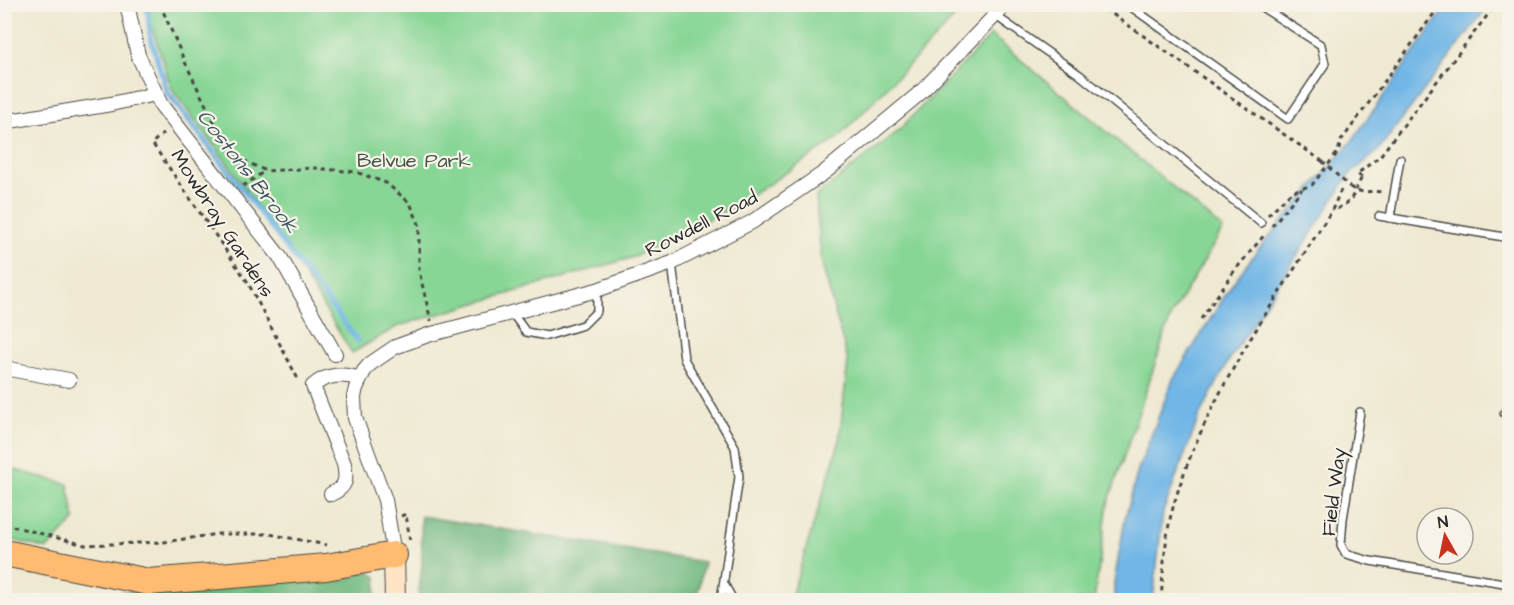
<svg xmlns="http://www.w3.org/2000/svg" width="1514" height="605" font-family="'Architects Daughter',sans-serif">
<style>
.green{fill:#87d695;stroke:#598060;stroke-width:1.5}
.forest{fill:#6db77e;stroke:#4c7154;stroke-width:1.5}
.water{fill:#6fb6e6;stroke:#4d7088;stroke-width:1.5}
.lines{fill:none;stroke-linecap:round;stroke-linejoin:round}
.stream{stroke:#6fb6e6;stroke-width:5}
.lane-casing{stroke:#484844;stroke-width:10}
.street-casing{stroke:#484844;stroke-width:16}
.secondary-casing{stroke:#484844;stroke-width:22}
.highway-casing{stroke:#484844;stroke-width:28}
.path{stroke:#484844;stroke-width:3;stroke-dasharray:4.5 4.5;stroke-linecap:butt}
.lane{stroke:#fff;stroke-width:7}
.street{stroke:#fff;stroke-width:14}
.secondary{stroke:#ffe4c6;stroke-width:20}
.highway{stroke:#ffbb71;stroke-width:26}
.path-bridge{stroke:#484844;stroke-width:3;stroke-dasharray:4.5 4.5;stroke-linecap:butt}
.labels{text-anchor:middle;stroke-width:4.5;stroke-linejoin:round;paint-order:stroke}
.park-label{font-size:20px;fill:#425646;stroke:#f7f3e8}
.street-label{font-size:20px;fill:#2b2b2b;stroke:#f7f3e8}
.water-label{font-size:21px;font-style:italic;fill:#3f5563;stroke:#f7f3e8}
</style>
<rect width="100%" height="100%" fill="#f7f3e8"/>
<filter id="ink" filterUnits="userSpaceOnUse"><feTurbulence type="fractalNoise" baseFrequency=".0167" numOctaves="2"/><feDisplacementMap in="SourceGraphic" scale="12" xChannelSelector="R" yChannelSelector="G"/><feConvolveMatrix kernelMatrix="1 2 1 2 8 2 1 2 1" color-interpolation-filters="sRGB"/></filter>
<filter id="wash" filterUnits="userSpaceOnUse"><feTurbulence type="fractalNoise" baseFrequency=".008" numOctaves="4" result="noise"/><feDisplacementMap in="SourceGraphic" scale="24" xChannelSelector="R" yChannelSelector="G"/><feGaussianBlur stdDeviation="1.35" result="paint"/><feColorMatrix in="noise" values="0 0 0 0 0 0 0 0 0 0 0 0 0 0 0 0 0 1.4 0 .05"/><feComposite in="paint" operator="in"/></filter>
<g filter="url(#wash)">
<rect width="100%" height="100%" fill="#efe9d2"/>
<!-- green -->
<g class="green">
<polygon points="145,5 145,4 967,5 836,140 740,203 634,257 398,326 352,353 289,251 225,160 172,90"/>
<polygon points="991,35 1223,229 1171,316 1108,504 1094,600 790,600 839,443 848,361 821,260 816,196 896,133"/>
<polygon points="4,467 68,484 75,520 47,549 5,538"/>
</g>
<!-- forest -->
<g class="forest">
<polygon points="421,516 704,562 696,600 418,600 422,564"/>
<polygon points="368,571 377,577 375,600 124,600 121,592 150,592"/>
</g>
<!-- water -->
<polygon class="water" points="1447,5 1489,5 1377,152 1349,175 1228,362 1199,417 1163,512 1153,600 1114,600 1114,583 1125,519 1138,470 1173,379 1233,283 1257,251 1352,141"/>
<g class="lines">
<!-- stream -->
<polyline class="stream" points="147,4 150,36 167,92 358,341"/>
</g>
</g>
<g filter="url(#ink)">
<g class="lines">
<!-- lane casing -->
<g class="lane-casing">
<g id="lane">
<polyline points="1127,4 1288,119 1325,64 1321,45 1257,4"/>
<polyline points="996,16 1080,75 1261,223"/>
<polyline points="1379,216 1510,238"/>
<polyline points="1390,218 1400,159"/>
<polyline points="672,263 684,359 735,447 739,477 721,600"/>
<polyline points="512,313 526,332 547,336 583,325 597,311 597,290"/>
<polyline points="1360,412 1343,519 1341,545 1346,554 1370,561 1510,584"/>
<polyline points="1504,413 1510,414"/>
<polyline points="724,584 733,600"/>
</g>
</g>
<!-- street casing -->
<g class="street-casing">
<g id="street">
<polyline points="127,4 138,55 161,105 280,257 335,354"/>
<polyline points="4,122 111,104 155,94"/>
<polyline points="4,368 69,380"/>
<path d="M 331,494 C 347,487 347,479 344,464 L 313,386 C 326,374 344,373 360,379"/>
<polyline points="394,555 385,500 355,418 354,397 356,388 364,371 370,364 395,347 428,335 597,290 672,263 752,222 825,172 920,93 1006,4"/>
</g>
</g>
<!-- secondary casing -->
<g class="secondary-casing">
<polyline id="secondary" points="394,555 395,600"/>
</g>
<!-- highway casing -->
<g class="highway-casing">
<polyline id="highway" points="4,553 149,582 326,567 394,555"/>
</g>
<!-- path -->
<g class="path">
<polyline points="160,4 184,60 212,118 234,156 266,171 314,168 356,172 386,183 410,203 419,224 419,271 431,321"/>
<polyline points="170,4 191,6 193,4"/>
<polyline points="1098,4 1322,161"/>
<polyline points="164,133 152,143 247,281 299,381"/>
<polyline points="1362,177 1357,174 1380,156 1496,4"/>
<polyline points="243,186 265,171"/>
<path d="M 1350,187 C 1361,195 1370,190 1382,192"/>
<polyline points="1337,209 1350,201 1362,177"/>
<polyline points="1268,215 1291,192 1312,185 1338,152 1341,141 1441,4"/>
<polyline points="1272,226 1302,189"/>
<polyline points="1201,319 1235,270 1266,233"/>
<polyline points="401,516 406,514 410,542"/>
<polyline points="4,524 85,545 164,542 218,534 269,534 327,545"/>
<path d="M 1161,600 C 1163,574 1165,540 1171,515 C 1200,404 1272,306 1332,210 L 1341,190"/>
</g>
<!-- lane -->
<use href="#lane" class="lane"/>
<!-- street -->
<use href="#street" class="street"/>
<!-- secondary -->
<use href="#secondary" class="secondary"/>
<!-- highway -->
<use href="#highway" class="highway"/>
<!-- path-bridge -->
<polyline class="path-bridge" points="1322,161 1350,187"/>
</g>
</g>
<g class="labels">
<!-- park labels -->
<g class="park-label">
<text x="414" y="167">Belvue Park</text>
</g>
<!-- street labels -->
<g class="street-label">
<text transform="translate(223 223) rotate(57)" y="7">Mowbray Gardens</text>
<text transform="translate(701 223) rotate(-27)" y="7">Rowdell Road</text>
<text transform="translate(1333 492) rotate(-83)" y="7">Field Way</text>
</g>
<!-- water labels -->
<g class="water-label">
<text transform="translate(248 171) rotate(52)" y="7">Costons Brook</text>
</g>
</g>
<!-- margin -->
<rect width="1514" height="605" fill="none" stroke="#f7f3e8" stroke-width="24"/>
<!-- north arrow -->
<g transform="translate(1445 536) rotate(351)"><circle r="28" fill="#f7f3e8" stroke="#a5a39c" stroke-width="1.5"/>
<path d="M0-4.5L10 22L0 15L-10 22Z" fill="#c8321e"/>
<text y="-9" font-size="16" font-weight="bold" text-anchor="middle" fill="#2b2b2b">N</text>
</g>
</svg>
